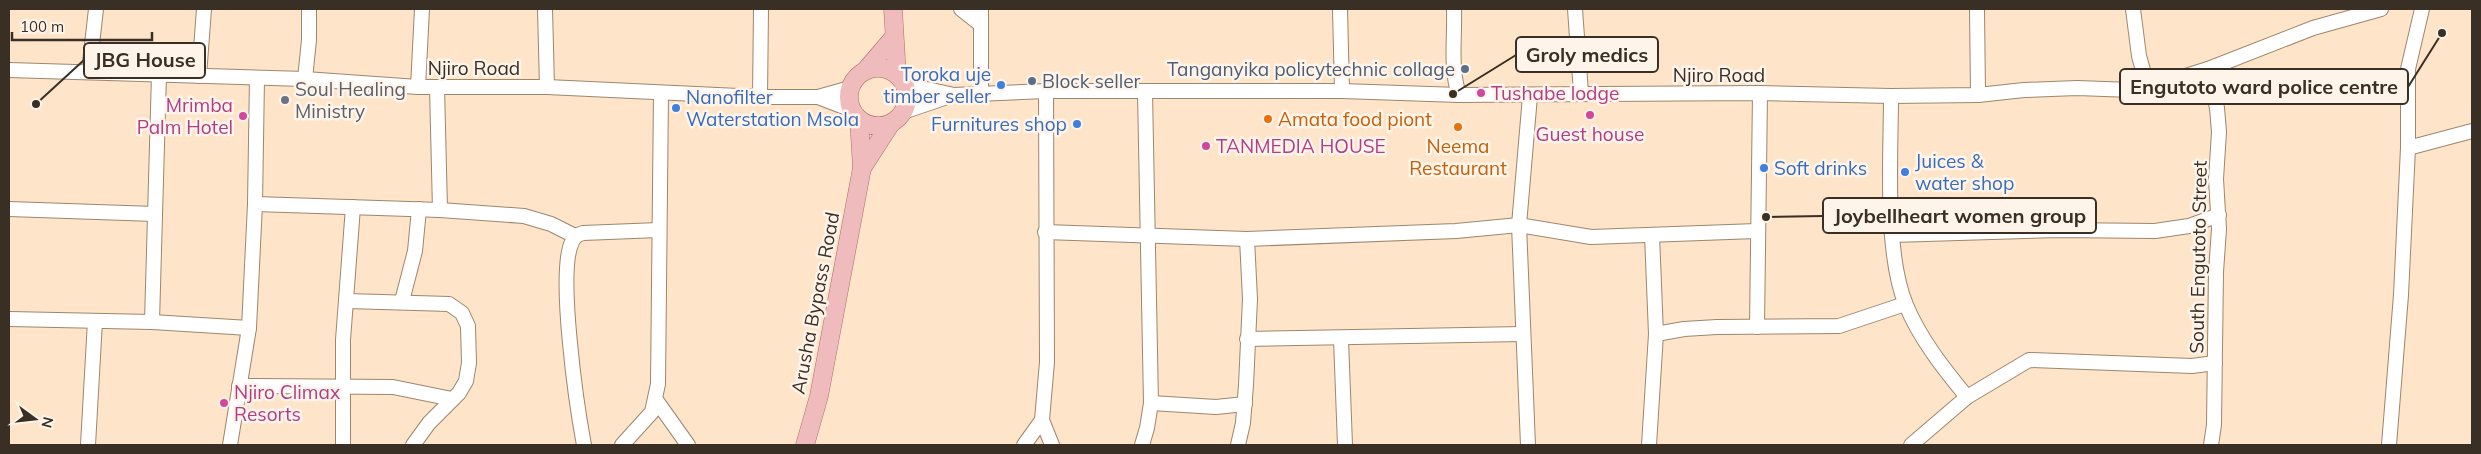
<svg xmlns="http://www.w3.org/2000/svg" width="2481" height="454" font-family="Mulish,sans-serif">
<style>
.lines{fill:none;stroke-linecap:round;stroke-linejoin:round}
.minor-casing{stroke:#9e866d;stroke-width:16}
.major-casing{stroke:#a86c6a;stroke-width:19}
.minor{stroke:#fff;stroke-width:14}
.major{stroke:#efbbbc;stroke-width:18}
.service-dot{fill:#5c6f8a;stroke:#fff4e9;stroke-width:2}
.shop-dot{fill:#3f7fe0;stroke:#fff4e9;stroke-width:2}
.hotel-dot{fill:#d1479c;stroke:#fff4e9;stroke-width:2}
.worship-dot{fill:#6b7280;stroke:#fff4e9;stroke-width:2}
.food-dot{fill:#e8710a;stroke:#fff4e9;stroke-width:2}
.labels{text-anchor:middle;stroke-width:5;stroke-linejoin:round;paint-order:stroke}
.street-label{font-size:19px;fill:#392f24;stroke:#fff4e9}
.service-label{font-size:19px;fill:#4e5e75;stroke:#fff4e9;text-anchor:end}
.shop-label{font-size:19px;fill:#366cbe;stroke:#fff4e9;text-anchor:start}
.worship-label{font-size:19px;fill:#5b616d;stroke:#fff4e9;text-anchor:start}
.hotel-label{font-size:19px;fill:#b23c85;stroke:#fff4e9;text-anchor:start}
.food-label{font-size:19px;fill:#c56008;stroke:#fff4e9;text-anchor:start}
.leader{fill:none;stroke:#392f24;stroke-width:2}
.callout-dot{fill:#392f24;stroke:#fff4e9;stroke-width:2}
.callout{fill:#fff4e9;stroke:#392f24;stroke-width:2}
.callout-label{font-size:20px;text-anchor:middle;font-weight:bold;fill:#392f24}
</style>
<rect width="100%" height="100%" fill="#fee4c8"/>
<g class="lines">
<!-- minor casing -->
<g class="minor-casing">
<g id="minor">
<polyline points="545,9 547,87"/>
<polyline points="961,9 980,24"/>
<polyline points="981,9 981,93"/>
<polyline points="1340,9 1342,91"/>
<path d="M 1454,9 C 1455,38 1450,68 1459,95"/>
<polyline points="1575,9 1581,93"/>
<polyline points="1977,9 1978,95"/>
<polyline points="2133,9 2139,56 2148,88"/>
<polyline points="2208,69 2217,108 2219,132 2216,179 2219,229 2216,272 2214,425 2211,445"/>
<polyline points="9,70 305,79 418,87 547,87 760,97 818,97 850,88"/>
<polyline points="89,71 96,9"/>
<polyline points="199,76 204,9"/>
<polyline points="305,79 309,40 309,9"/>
<polyline points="904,84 954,95 1046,91 1342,91 1459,95 1760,93 1891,96 1978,95 2024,90 2077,88 2132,90 2148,88 2208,69 2313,28 2381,9"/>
<polyline points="418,87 422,9"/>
<polyline points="437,87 440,210"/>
<polyline points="1046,91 1047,362 1042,420 1052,445"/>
<path d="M 1891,96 C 1891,154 1884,252 1906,305 C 1920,339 1944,369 1967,397"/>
<polyline points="760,97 761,9"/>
<polyline points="818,97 852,110"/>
<polyline points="903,112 953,95"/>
<polyline points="2408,148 2472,131"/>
<polyline points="255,204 440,210 524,216 551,224 575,236"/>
<polyline points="9,209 155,214"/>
<polyline points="1045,232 1247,239 1456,231 1519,225 1591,237 1757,231"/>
<polyline points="1892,235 2058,230 2155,231 2189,226 2219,215"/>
<polyline points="347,301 449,304 462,313 468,326 469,363 466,381 459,393 429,423 413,445"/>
<polyline points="402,301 415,251 419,209"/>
<polyline points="9,319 152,322 249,328"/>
<polyline points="152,322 159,74"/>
<polyline points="1757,327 1760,93"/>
<polyline points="1656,334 1684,329 1717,327 1839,326 1905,304"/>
<polyline points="1247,339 1523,334"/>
<polyline points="1341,339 1345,445"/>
<polyline points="239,386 393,387 452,399"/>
<polyline points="656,400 688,445"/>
<polyline points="1151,403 1216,407 1245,404"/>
<polyline points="88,445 95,321"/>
<polyline points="230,445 249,328 255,204 257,78"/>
<polyline points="343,445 343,340 353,207"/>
<path d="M 584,445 C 577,408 557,272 572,242 C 575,236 577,235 583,233 L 659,230"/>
<polyline points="622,445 652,412 658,384 661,93"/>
<polyline points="1024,445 1042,420"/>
<polyline points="1142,445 1147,428 1151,403 1145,92"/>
<polyline points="1238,445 1243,423 1246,385 1250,299 1247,239"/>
<polyline points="1528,445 1519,225 1530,96"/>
<polyline points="1649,445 1656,334 1652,235"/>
<polyline points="1911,445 1967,397 2029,360 2192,366 2215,363"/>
<polyline points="2389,445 2401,295 2408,148 2408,69 2422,9"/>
</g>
</g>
<!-- major casing -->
<g class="major-casing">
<g id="major">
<polyline points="893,9 897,75"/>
<circle cx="878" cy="97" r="29"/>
<polyline points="865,71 894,37"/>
<polyline points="862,168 891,123"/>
<polyline points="805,445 819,396 862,168 859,119"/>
</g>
</g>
<!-- minor -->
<use href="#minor" class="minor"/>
<!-- major -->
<use href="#major" class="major"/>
</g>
<!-- markers -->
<g class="service-dot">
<circle cx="1465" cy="69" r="5"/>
<circle cx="1032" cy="81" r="5"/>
</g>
<g class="shop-dot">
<circle cx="1001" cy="85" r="5"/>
<circle cx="676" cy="108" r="5"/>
<circle cx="1077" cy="124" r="5"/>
<circle cx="1764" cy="168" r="5"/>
<circle cx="1905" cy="172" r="5"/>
</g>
<g class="hotel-dot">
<circle cx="1481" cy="93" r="5"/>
<circle cx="1590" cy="115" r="5"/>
<circle cx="243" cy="116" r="5"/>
<circle cx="1206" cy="146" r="5"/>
<circle cx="224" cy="403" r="5"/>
</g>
<circle class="worship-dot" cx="285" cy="100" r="5"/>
<g class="food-dot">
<circle cx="1268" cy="119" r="5"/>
<circle cx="1458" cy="127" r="5"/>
</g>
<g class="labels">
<!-- street labels -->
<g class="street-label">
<text x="474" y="75">Njiro Road</text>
<text x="1719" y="82">Njiro Road</text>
<text transform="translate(2198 257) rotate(-89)" y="7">South Engutoto Street</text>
<text transform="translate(815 303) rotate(-79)" y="7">Arusha Bypass Road</text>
</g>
<!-- service labels -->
<g class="service-label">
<text x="1455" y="76">Tanganyika policytechnic collage</text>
<text x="1042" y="88" text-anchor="start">Block seller</text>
</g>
<!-- shop labels -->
<g class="shop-label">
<text x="991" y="81" text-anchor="end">Toroka uje<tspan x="991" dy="22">timber seller</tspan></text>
<text x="686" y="104">Nanofilter<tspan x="686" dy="22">Waterstation Msola</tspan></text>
<text x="1067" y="131" text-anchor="end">Furnitures shop</text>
<text x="1915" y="168">Juices &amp;<tspan x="1915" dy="22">water shop</tspan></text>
<text x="1774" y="175">Soft drinks</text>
</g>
<!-- worship labels -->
<g class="worship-label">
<text x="295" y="96">Soul Healing<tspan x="295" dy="22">Ministry</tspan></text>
</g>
<!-- hotel labels -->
<g class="hotel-label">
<text x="1491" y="100">Tushabe lodge</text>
<text x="233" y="112" text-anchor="end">Mrimba<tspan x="233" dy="22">Palm Hotel</tspan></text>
<text x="1590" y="141" text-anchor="middle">Guest house</text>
<text x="1216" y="153">TANMEDIA HOUSE</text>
<text x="234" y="399">Njiro Climax<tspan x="234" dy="22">Resorts</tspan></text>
</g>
<!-- food labels -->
<g class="food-label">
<text x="1278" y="126">Amata food piont</text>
<text x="1458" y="153" text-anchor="middle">Neema<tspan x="1458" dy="22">Restaurant</tspan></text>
</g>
</g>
<!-- callouts -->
<path class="leader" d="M1453 94L1516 55M36 104L84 60M2442 33L2408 87M1766 217L1823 216"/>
<g class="callout-dot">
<circle cx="1453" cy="94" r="5"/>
<circle cx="36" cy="104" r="5"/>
<circle cx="2442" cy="33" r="5"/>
<circle cx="1766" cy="217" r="5"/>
</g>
<g class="callout">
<rect x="1516" y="37" width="142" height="35" rx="5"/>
<rect x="84" y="43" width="121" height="35" rx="5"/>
<rect x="2120" y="69" width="288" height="35" rx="5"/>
<rect x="1823" y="198" width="273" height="35" rx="5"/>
</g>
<g class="callout-label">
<text x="1587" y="62">Groly medics</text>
<text x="145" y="67">JBG House</text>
<text x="2264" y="94">Engutoto ward police centre</text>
<text x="1960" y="223">Joybellheart women group</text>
</g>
<!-- border -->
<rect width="2481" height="454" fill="none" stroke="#392f24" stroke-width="20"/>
<!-- north arrow -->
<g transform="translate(35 419) rotate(105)" stroke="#fff4e9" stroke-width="4" paint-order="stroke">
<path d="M0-4L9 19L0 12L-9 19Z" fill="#392f24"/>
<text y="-8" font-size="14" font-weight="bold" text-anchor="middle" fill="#392f24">N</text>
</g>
<!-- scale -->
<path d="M12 32v8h140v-8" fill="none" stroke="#392f24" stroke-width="2.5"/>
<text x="20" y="32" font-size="15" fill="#392f24" stroke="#fff4e9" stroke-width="4" paint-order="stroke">100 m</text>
</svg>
